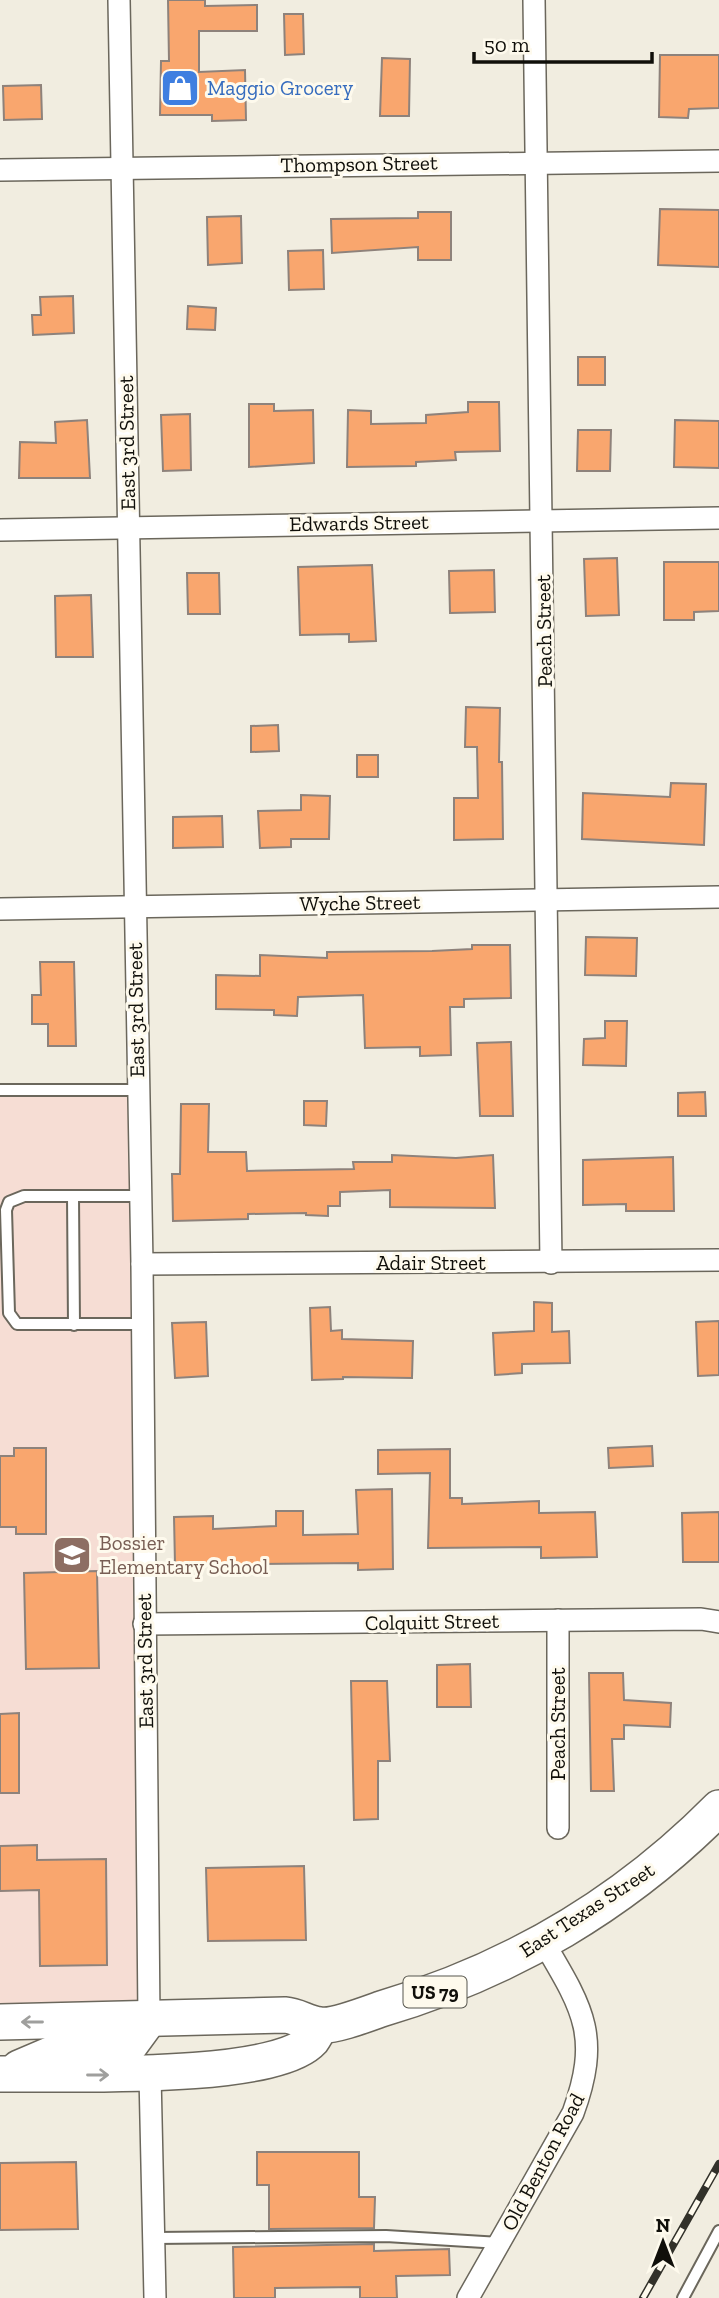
<svg xmlns="http://www.w3.org/2000/svg" width="719" height="2298" font-family="'Zilla Slab',serif">
<style>
.education{fill:#f6ddd4}
.building{fill:#f9a66e;stroke:#8e827b;stroke-width:2}
.lines{fill:none;stroke-linecap:round;stroke-linejoin:round}
.service-casing{stroke:#6b675c;stroke-width:14}
.minor-casing{stroke:#6b675c;stroke-width:24}
.primary-casing{stroke:#6b675c;stroke-width:38}
.service{stroke:#fff;stroke-width:10}
.minor{stroke:#fff;stroke-width:21}
.primary{stroke:#fff;stroke-width:35}
.rail-casing{stroke:#32312a;stroke-width:8}
.rail{stroke:#fefaed;stroke-width:5;stroke-dasharray:16;stroke-linecap:butt}
.oneway{stroke:#9f9f9d}
.labels{text-anchor:middle;stroke-width:6;stroke-linejoin:round;paint-order:stroke}
.shield{fill:#fefaed;stroke:#57564e;stroke-width:2}
.shield-label{font-size:19px;font-weight:bold;fill:#100f0a}
.shop-label{font-size:21px;fill:#366cbe;stroke:#fefaed;text-anchor:start}
.street-label{font-size:21px;fill:#100f0a;stroke:#fefaed}
.education-label{font-size:21px;fill:#785e54;stroke:#fefaed;text-anchor:start}
</style>
<rect width="100%" height="100%" fill="#f1ede0"/>
<!-- education -->
<polygon class="education" points="138,1090 149,2019 0,2022 0,1091"/>
<!-- building -->
<g class="building">
<polygon points="168,0 205,0 205,6 257,5 257,31 199,31 199,72 245,70 246,120 212,121 212,115 160,115 161,61 169,61"/>
<polygon points="284,14 303,14 304,54 285,55"/>
<polygon points="660,55 719,55 719,108 689,109 688,118 659,117"/>
<polygon points="382,58 410,59 409,116 380,116"/>
<polygon points="41,85 42,119 4,120 3,86"/>
<polygon points="660,209 719,210 719,267 658,265"/>
<polygon points="418,212 451,212 451,260 418,260 418,247 332,253 331,219 418,218"/>
<polygon points="241,216 242,263 208,265 207,217"/>
<polygon points="323,250 324,289 289,290 288,251"/>
<polygon points="73,296 74,333 33,335 32,315 41,315 40,297"/>
<polygon points="188,306 216,308 215,330 187,329"/>
<rect x="578" y="357" width="27" height="28"/>
<polygon points="468,402 499,402 500,451 455,452 456,460 416,462 416,466 347,467 348,410 371,411 371,424 426,423 426,415 468,412"/>
<polygon points="249,404 274,404 274,411 313,410 314,463 249,467"/>
<polygon points="190,414 191,470 163,471 161,415"/>
<polygon points="87,420 90,478 19,478 20,442 56,443 55,422"/>
<polygon points="675,420 719,421 719,468 674,467"/>
<polygon points="578,430 611,430 610,471 577,471"/>
<polygon points="617,558 619,615 586,616 584,559"/>
<polygon points="664,562 719,562 719,611 694,612 694,620 664,620"/>
<polygon points="372,565 376,641 349,642 349,634 300,635 298,567"/>
<polygon points="494,570 495,612 450,613 449,571"/>
<polygon points="187,573 219,573 220,614 188,614"/>
<polygon points="91,595 93,657 56,657 55,596"/>
<polygon points="466,707 500,708 499,762 502,762 503,839 454,840 454,798 478,798 477,747 465,747"/>
<polygon points="278,725 279,751 251,752 251,726"/>
<rect x="357" y="755" width="21" height="22"/>
<polygon points="671,783 706,784 704,845 582,839 583,793 670,797"/>
<polygon points="301,795 330,796 329,839 291,839 291,847 260,848 258,811 301,810"/>
<polygon points="222,816 223,847 173,848 173,817"/>
<polygon points="586,937 637,938 636,976 585,975"/>
<polygon points="472,945 510,945 511,998 464,999 464,1007 450,1007 451,1055 420,1056 420,1047 365,1048 363,995 298,997 297,1016 274,1015 274,1010 216,1009 216,975 260,976 260,955 327,958 327,952 432,951 472,949"/>
<polygon points="40,962 74,962 76,1046 48,1046 48,1024 32,1024 32,995 41,995"/>
<polygon points="605,1021 627,1021 626,1066 583,1065 584,1039 605,1038"/>
<polygon points="511,1042 513,1116 480,1116 477,1043"/>
<polygon points="705,1092 706,1116 678,1116 678,1093"/>
<polygon points="304,1101 327,1101 326,1126 304,1125"/>
<polygon points="181,1104 209,1104 208,1152 246,1152 247,1171 354,1169 353,1162 392,1162 392,1155 456,1158 493,1155 495,1208 390,1207 390,1190 340,1192 340,1206 328,1206 328,1216 306,1215 306,1213 248,1214 248,1219 173,1221 172,1174 180,1174"/>
<polygon points="673,1157 674,1211 626,1211 626,1204 583,1205 583,1160"/>
<polygon points="534,1302 552,1303 552,1332 569,1331 570,1363 522,1364 522,1373 495,1375 493,1333 534,1331"/>
<polygon points="330,1307 331,1331 342,1330 342,1339 413,1341 412,1378 343,1377 343,1379 312,1380 310,1308"/>
<polygon points="719,1321 719,1375 698,1376 696,1322"/>
<polygon points="206,1322 208,1376 175,1378 172,1323"/>
<polygon points="652,1446 653,1466 609,1468 608,1448"/>
<polygon points="14,1448 46,1448 46,1534 16,1534 16,1527 0,1527 0,1456 14,1456"/>
<polygon points="450,1449 450,1498 462,1498 462,1504 539,1501 539,1513 595,1512 597,1557 541,1558 541,1547 428,1548 430,1473 378,1474 378,1450"/>
<polygon points="392,1489 393,1569 358,1570 358,1563 259,1564 259,1572 226,1573 226,1563 175,1564 174,1517 213,1516 213,1529 276,1526 276,1511 303,1511 303,1535 358,1534 356,1490"/>
<polygon points="719,1512 719,1562 683,1562 682,1513"/>
<polygon points="97,1571 99,1668 26,1669 24,1573"/>
<polygon points="470,1664 471,1707 437,1707 437,1665"/>
<polygon points="589,1673 623,1673 624,1700 671,1703 670,1727 624,1725 624,1739 612,1739 614,1791 591,1791"/>
<polygon points="351,1681 387,1681 390,1761 378,1761 378,1819 354,1820"/>
<polygon points="19,1713 19,1793 0,1793 0,1714"/>
<polygon points="37,1845 37,1860 106,1859 107,1965 40,1966 39,1890 0,1891 0,1846"/>
<polygon points="304,1866 306,1940 208,1941 206,1868"/>
<polygon points="257,2152 359,2152 359,2197 375,2197 374,2228 269,2229 269,2185 257,2185"/>
<polygon points="76,2162 78,2229 0,2230 0,2163"/>
<polygon points="374,2244 374,2251 449,2249 450,2275 396,2276 397,2298 360,2298 360,2287 275,2288 275,2298 234,2298 233,2247"/>
</g>
<g class="lines">
<!-- service casing -->
<g class="service-casing">
<g id="service">
<polyline points="0,1090 138,1090"/>
<polyline points="73,1196 74,1325"/>
<polyline points="141,1196 24,1196 9,1202 6,1210 9,1313 17,1324 143,1324"/>
<polyline points="154,2238 386,2236 500,2243"/>
<polyline points="683,2298 719,2231"/>
</g>
</g>
<!-- minor casing -->
<g class="minor-casing">
<g id="minor">
<polyline points="119,0 142,1264 149,2019"/>
<polyline points="534,0 551,1263"/>
<polyline points="0,170 719,161"/>
<polyline points="0,530 719,518"/>
<polyline points="0,909 719,897"/>
<polyline points="142,1264 719,1260"/>
<polyline points="558,1620 558,1828"/>
<polyline points="144,1624 701,1619 719,1622"/>
<polyline points="150,2075 155,2298"/>
<path d="M 468,2298 L 573,2113 C 601,2036 583,2009 544,1943"/>
</g>
</g>
<!-- primary casing -->
<g class="primary-casing">
<g id="primary">
<path d="M 0,2022 L 285,2015 C 298,2016 308,2024 320,2025 C 333,2027 367,2014 381,2009 C 510,1971 625,1903 719,1808"/>
<polyline points="19,2068 66,2048 130,2045 149,2019"/>
<path d="M 0,2074 C 60,2073 274,2082 312,2040 C 315,2036 318,2030 320,2026"/>
</g>
</g>
<!-- service -->
<use href="#service" class="service"/>
<!-- minor -->
<use href="#minor" class="minor"/>
<!-- primary -->
<use href="#primary" class="primary"/>
<!-- rail casing -->
<g class="rail-casing">
<polyline id="rail" points="643,2298 719,2164"/>
</g>
<!-- rail -->
<use href="#rail" class="rail"/>
</g>
<!-- one-way arrows -->
<defs><path id="oneway-shaft" d="M-6 0H5M1.5-3L5.5 0L1.5 3" fill="none" stroke-width="1.6" stroke-linecap="round" stroke-linejoin="round" transform="scale(1.75)"/></defs>
<g class="oneway">
<use href="#oneway-shaft" transform="translate(32 2022) rotate(180)"/>
<use href="#oneway-shaft" transform="translate(98 2075)"/>
</g>
<!-- icons -->
<defs>
<g id="shop-square" transform="scale(2.0125)"><rect x="-9" y="-9" width="18" height="18" rx="4" fill="#3f7fe0" stroke="#fefaed"/><path d="M-5-2.5h2.3a2.7 3.5 0 0 1 5.4 0H5L5.5 6h-11ZM-1.5-2.5h3a1.5 2.3 0 0 0-3 0Z" fill="#fff"/></g>
<g id="school-square" transform="scale(2.0125)"><rect x="-9" y="-9" width="18" height="18" rx="4" fill="#8d6e63" stroke="#fefaed"/><path d="M0-5L7-2L0 1L-7-2ZM-4 1L0 2.5L4 1V4Q0 6-4 4Z" fill="#fff"/></g>
</defs>
<g fill-rule="evenodd">
<use href="#shop-square" x="180" y="88"/>
<use href="#school-square" x="72" y="1555"/>
</g>
<g class="labels">
<!-- shield labels -->
<rect class="shield" x="403.5" y="1976.5" width="63" height="31" rx="5"/>
<g class="shield-label">
<text x="435" y="1999">US 79</text>
</g>
<!-- shop labels -->
<g class="shop-label">
<text x="207" y="95">Maggio Grocery</text>
</g>
<!-- street labels -->
<g class="street-label">
<text transform="translate(359 164) rotate(-1)" y="7">Thompson Street</text>
<text transform="translate(127 443) rotate(-91)" y="7">East 3rd Street</text>
<text transform="translate(359 523) rotate(-1)" y="7">Edwards Street</text>
<text transform="translate(544 631) rotate(-91)" y="7">Peach Street</text>
<text transform="translate(360 903) rotate(-1)" y="7">Wyche Street</text>
<text transform="translate(136 1010) rotate(-91)" y="7">East 3rd Street</text>
<text x="431" y="1270">Adair Street</text>
<text transform="translate(432 1622) rotate(-1)" y="7">Colquitt Street</text>
<text transform="translate(145 1661) rotate(-91)" y="7">East 3rd Street</text>
<text transform="translate(558 1724) rotate(-90)" y="7">Peach Street</text>
<text transform="translate(587 1910) rotate(-33)" y="7">East Texas Street</text>
<text transform="translate(543 2162) rotate(-62)" y="7">Old Benton Road</text>
</g>
<!-- education labels -->
<g class="education-label">
<text x="99" y="1550">Bossier<tspan x="99" dy="24">Elementary School</tspan></text>
</g>
</g>
<!-- north arrow -->
<g transform="translate(663 2242)" stroke="#fefaed" stroke-width="5" paint-order="stroke">
<path d="M0-5L12 26L0 18L-12 26Z" fill="#100f0a"/>
<text y="-10" font-size="19" font-weight="bold" text-anchor="middle" fill="#100f0a">N</text>
</g>
<!-- scale -->
<path d="M474 52v10h178v-10" fill="none" stroke="#100f0a" stroke-width="3.5"/>
<text x="484" y="52" font-size="21" fill="#100f0a" stroke="#fefaed" stroke-width="5" paint-order="stroke">50 m</text>
</svg>
